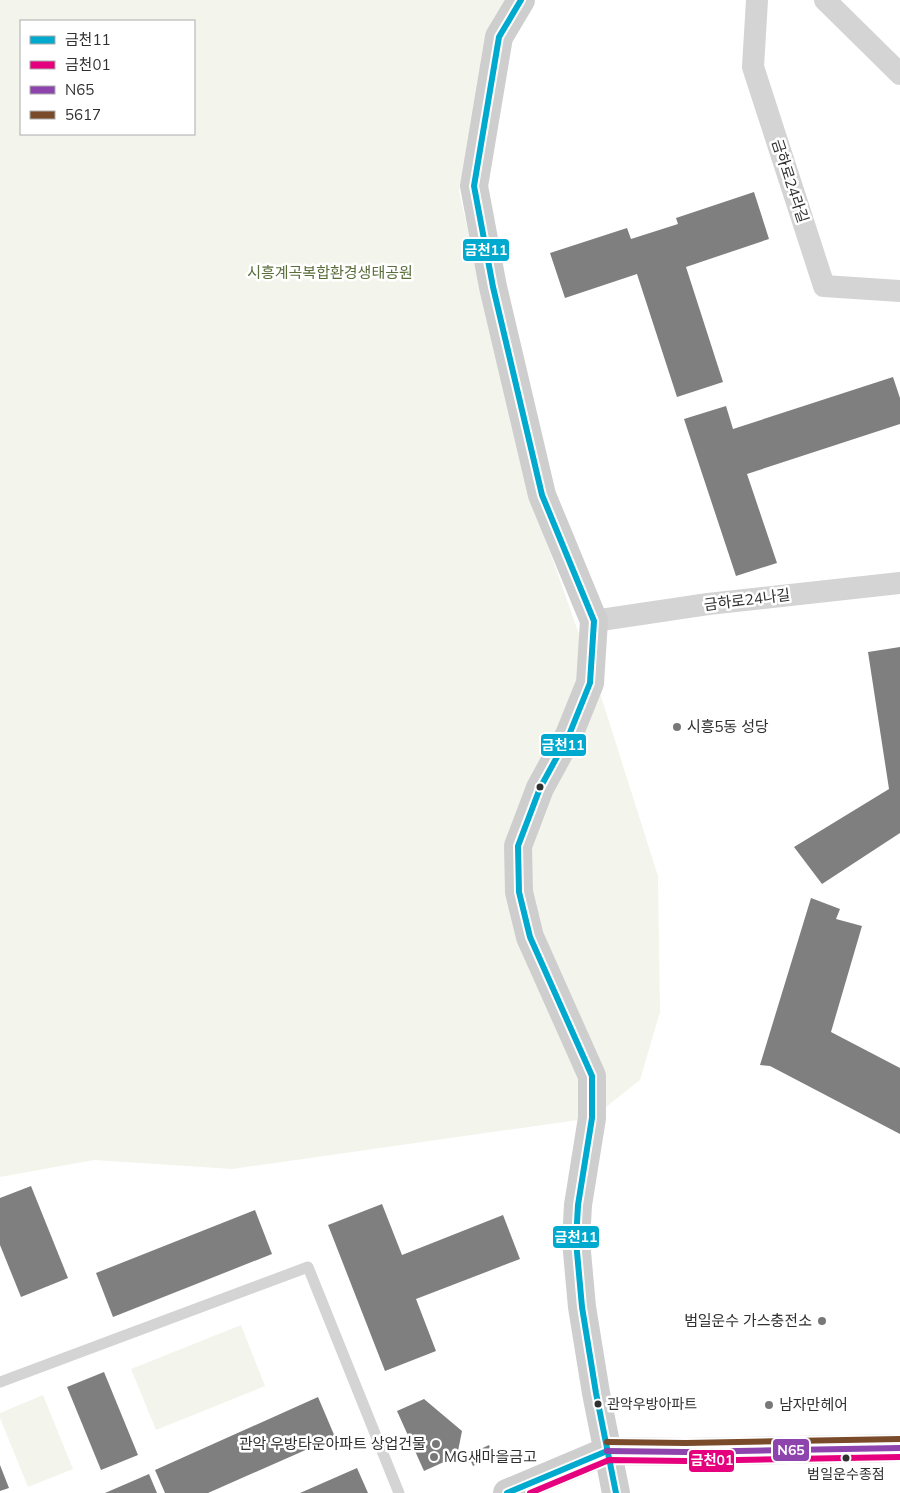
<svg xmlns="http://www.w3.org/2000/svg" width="900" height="1493" font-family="Mulish,'Noto Sans KR',sans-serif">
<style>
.green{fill:#f3f5ec;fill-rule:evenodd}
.building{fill:#7f7f7f}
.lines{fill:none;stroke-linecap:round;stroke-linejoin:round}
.lane{stroke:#d4d4d4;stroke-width:11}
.street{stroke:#d4d4d4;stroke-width:22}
.secondary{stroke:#cecece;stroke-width:28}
.bus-1-casing{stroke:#fff;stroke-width:10}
.bus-2-casing{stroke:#fff;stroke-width:10}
.bus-3-casing{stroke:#fff;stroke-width:10}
.bus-4-casing{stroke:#fff;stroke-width:10}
.bus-1{stroke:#00a9ce;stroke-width:6}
.bus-2{stroke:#e5007d;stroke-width:6}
.bus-3{stroke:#8e44ad;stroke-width:6}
.bus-4{stroke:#7a4b2a;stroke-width:6}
.poi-dot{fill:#787878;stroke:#fff;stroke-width:2}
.bus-dot{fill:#303030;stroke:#fff;stroke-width:2}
.labels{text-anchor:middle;stroke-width:5;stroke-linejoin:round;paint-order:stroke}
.bus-label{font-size:14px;fill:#303030;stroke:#fff;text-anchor:start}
.street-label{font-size:15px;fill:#303030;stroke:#fff}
.park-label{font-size:15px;fill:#5b6d3b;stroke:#fff}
.poi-label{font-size:15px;fill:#303030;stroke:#fff;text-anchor:start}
.line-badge{stroke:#fff;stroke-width:2}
.badge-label{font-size:14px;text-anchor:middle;font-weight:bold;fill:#fff}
</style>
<rect width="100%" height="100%" fill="#fff"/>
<!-- green -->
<g class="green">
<path d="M 0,0 L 508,0 L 490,29 L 459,191 L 518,454 L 529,493 L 600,693 L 658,876 L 660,1012 L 640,1080 L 592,1118 L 232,1169 L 94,1160 L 0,1177 ZM 21,21 L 194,21 L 194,134 L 21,134 Z"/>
<polygon points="241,1325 265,1386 156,1430 131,1369"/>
<polygon points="43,1395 73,1469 28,1487 0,1418 0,1413"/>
</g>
<!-- building -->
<g class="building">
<polygon points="754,192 769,239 686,267 723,382 677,397 637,274 565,298 550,253 627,228 631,239 678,224 676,218"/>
<polygon points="893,377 900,398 900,424 747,474 777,563 736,576 684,419 726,406 733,429"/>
<polygon points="900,647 900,833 822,884 794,847 889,789 868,652"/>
<polygon points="811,898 840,909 836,919 862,926 831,1032 900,1068 900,1134 770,1066 760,1065"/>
<polygon points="31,1186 68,1278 21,1297 0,1245 0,1198"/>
<polygon points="382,1204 402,1255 503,1215 520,1259 416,1299 436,1351 385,1371 328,1225"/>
<polygon points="255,1210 272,1254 113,1317 96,1273"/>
<polygon points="104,1372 138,1455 101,1470 67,1387"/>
<polygon points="318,1397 335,1437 208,1493 165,1493 155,1470"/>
<polygon points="424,1399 462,1431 457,1456 424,1471 397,1411"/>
<polygon points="489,1445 493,1456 473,1466 468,1455"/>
<polygon points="0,1465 9,1488 0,1491"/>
<polygon points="357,1468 368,1493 300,1493"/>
<polygon points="149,1474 157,1493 105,1493"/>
</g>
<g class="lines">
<!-- lane -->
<polyline class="lane" points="0,1382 308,1267 399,1493"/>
<!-- street -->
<g class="street">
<polyline points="757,0 753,67 824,286 900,291"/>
<polyline points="825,0 900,74"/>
<polyline points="594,621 708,604 900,583"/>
</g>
<!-- secondary -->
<g class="secondary">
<polyline points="521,0 499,37 474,186 493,287 542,495 594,621 590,683 569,735 540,788 518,846 519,892 530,937 592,1076 592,1118 578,1205 576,1241 582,1307 596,1393 616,1493"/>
<polyline points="507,1493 607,1451 686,1452 900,1448"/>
</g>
<!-- bus-1 casing -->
<g class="bus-1-casing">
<g id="bus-1">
<polyline points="521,0 499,37 474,186 493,287 542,495 594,621 590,683 569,735 540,788 518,846 519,892 530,937 592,1076 592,1118 578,1205 576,1241 582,1307 596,1393 616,1493"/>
<polyline points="507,1493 607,1451"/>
</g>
</g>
<!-- bus-2 casing -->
<g class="bus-2-casing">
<polyline id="bus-2" points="530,1493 609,1460 686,1461 900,1457"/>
</g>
<!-- bus-3 casing -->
<g class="bus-3-casing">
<polyline id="bus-3" points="607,1451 686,1452 900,1448"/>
</g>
<!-- bus-4 casing -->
<g class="bus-4-casing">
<polyline id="bus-4" points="607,1442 686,1443 900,1439"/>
</g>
<!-- bus-1 -->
<use href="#bus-1" class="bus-1"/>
<!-- bus-2 -->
<use href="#bus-2" class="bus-2"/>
<!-- bus-3 -->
<use href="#bus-3" class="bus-3"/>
<!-- bus-4 -->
<use href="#bus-4" class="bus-4"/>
</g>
<!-- markers -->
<g class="poi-dot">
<circle cx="677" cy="727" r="5"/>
<circle cx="822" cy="1321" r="5"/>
<circle cx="769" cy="1405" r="5"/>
<circle cx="436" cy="1444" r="5"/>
<circle cx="434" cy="1457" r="5"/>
</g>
<g class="bus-dot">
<circle cx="540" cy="787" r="4.5"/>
<circle cx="598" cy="1404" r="4.5"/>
<circle cx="846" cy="1458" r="4.5"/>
</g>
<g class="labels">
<!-- bus labels -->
<g class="bus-label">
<text x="607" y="1409">관악우방아파트</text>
<text x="846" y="1479" text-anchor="middle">범일운수종점</text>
</g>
<!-- street labels -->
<g class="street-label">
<text transform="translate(790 181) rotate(72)" y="5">금하로24라길</text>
<text transform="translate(747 600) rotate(-7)" y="5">금하로24나길</text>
</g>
<!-- park labels -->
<g class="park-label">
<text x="330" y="278">시흥계곡복합환경생태공원</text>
</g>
<!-- poi labels -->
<g class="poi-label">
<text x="687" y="732">시흥5동 성당</text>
<text x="812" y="1326" text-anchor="end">범일운수 가스충전소</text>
<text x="779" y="1410">남자만헤어</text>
<text x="426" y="1449" text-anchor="end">관악 우방타운아파트 상업건물</text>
<text x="444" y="1462">MG새마을금고</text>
</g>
</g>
<g class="line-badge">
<rect x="462" y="238" width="48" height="24" rx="5" fill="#00a9ce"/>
<rect x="540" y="733" width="47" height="24" rx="5" fill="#00a9ce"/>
<rect x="552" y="1225" width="48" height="24" rx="5" fill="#00a9ce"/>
<rect x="772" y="1438" width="38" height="24" rx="5" fill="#8e44ad"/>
<rect x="688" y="1449" width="47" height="24" rx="5" fill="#e5007d"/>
</g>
<g class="badge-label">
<text x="486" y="255">금천11</text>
<text x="563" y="750">금천11</text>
<text x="576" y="1242">금천11</text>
<text x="791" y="1455">N65</text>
<text x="712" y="1465">금천01</text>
</g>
<!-- legend -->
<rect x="20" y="20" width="175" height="115" fill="#ffffff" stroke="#acacac"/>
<rect x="30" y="36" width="25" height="8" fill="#00a9ce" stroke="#acacac"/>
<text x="65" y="45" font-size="15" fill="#303030">금천11</text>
<rect x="30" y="61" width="25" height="8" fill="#e5007d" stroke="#acacac"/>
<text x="65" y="70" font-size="15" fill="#303030">금천01</text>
<rect x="30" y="86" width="25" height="8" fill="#8e44ad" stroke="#acacac"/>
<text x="65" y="95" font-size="15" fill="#303030">N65</text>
<rect x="30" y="111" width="25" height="8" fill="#7a4b2a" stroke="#acacac"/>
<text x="65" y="120" font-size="15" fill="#303030">5617</text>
</svg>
